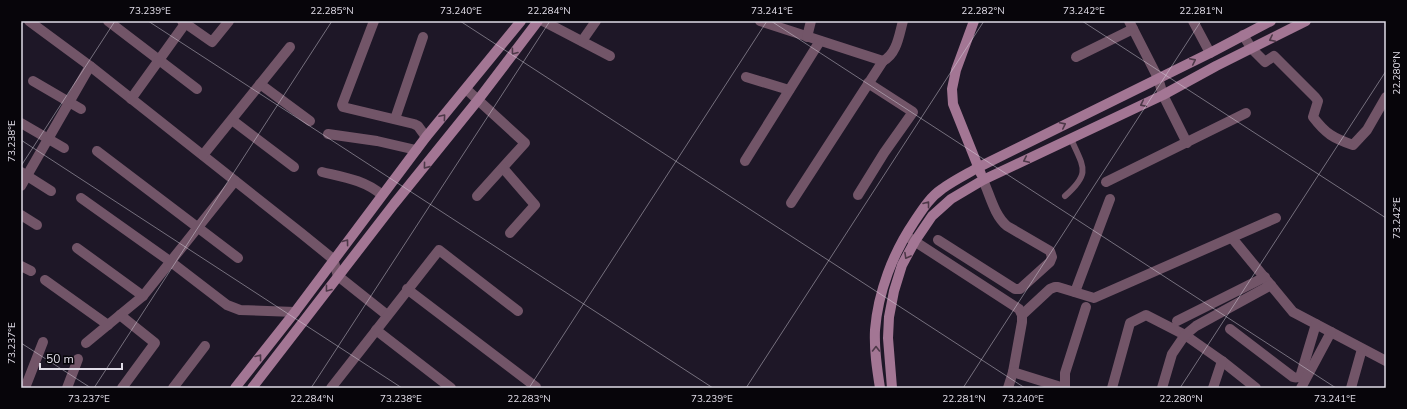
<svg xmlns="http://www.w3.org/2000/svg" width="1407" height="409" font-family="'Nunito Sans',sans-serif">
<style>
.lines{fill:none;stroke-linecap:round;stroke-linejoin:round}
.lane{stroke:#725568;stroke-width:6}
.street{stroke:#725568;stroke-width:10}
.secondary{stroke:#a37694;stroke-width:10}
.oneway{stroke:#4d3848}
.ticks{fill:none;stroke:#e0dce7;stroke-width:1;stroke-opacity:0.45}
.neatline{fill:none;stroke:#e0dce7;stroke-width:1.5}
.ticks-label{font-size:10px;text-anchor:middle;fill:#e0dce7}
</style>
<rect width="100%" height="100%" fill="#1e1727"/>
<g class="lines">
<!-- lane -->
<path class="lane" d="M 1065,196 C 1091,173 1084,168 1071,139"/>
<!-- street -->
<g class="street">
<polyline points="29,21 90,66 301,233 333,259 338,276 387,315"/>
<polyline points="108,21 197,89"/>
<polyline points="182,21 212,42 229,21"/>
<polyline points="374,21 342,105 343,107 414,124 418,126 426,137"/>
<polyline points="543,21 610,56"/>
<path d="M 760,21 L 883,61 C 897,54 899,35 903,21"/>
<polyline points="1193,21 1210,53"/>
<polyline points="1133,29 1158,78 1163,95 1187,143"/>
<path d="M 1243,35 L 1252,49 L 1265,62 L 1274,56 L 1315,97 L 1318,101 L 1313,117 C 1326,134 1333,138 1353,145 L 1367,130 L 1386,97"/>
<polyline points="807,37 811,21"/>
<polyline points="582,41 596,21"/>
<polyline points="1076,57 1133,29 1129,21"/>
<polyline points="746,77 789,90"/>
<polyline points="33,81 81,109"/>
<polyline points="260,84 310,121"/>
<polyline points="466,89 525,143 477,196"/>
<polyline points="131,99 187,21"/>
<polyline points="395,119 423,37"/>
<polyline points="232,120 294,167"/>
<polyline points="21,123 64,148"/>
<polyline points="328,134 377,141 416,150"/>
<polyline points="97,151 238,258"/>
<polyline points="203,155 290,47"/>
<polyline points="745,161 820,41"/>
<polyline points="503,168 535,205 510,233"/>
<polyline points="21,172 51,191"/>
<path d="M 322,172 C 343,177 365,180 382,195"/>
<polyline points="1106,182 1246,113"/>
<polyline points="21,186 90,66"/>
<polyline points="858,195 884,153 913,112 868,83"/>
<polyline points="81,198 171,262 227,305 240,310 295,312"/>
<polyline points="791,203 883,61"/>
<polyline points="21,215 37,225"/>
<polyline points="908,237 1019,309 1022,315 1022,322 1013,372 1008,388"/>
<polyline points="1232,238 1293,312 1386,361"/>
<path d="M 938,240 L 1015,289 L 1020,289 L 1050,262 L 1052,257 L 1050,251 L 1007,226 C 994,215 990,195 983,180"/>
<polyline points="77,248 143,296"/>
<polyline points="21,266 31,271"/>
<polyline points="45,280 108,325"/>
<polyline points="407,289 536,387"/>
<polyline points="1075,292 1110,199"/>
<polyline points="120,315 155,343 122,388"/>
<polyline points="1022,315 1050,289 1055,287 1058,287 1094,298 1276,218"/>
<polyline points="1177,321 1265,277"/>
<path d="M 1230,329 L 1293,377 C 1297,378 1299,378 1301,374 L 1316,324"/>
<polyline points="376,330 451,388"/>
<polyline points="86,343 143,296 235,181"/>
<polyline points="1013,372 1064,388"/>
<polyline points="25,388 43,342"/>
<polyline points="67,388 78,359"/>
<polyline points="173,388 205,346"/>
<polyline points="331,388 439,250 518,311"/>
<polyline points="1065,388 1065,373 1086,307"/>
<polyline points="1112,388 1130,323 1146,315 1185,335 1222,361 1256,388"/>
<polyline points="1162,388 1172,354 1185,335 1196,326 1271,285"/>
<polyline points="1213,388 1222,361"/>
<polyline points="1301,388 1331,332"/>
<polyline points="1351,388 1362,349"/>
</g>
<!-- secondary -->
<g class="secondary">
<polyline points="974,21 956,70 952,89 953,104 981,174"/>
<polyline points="235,388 295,312 426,137 521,21"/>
<polyline points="252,388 394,204 478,100 538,21"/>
<path d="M 880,388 C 877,369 874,350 875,330 C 878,292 893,253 914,222 C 922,210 930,197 942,189 C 953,181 967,174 979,167 L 1210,53 L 1271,21"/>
<polyline points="892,388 888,338 889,317 894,291 902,265 915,241 932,216 951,199 983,180 1163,95 1216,66 1306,21"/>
</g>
</g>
<!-- one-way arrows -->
<defs><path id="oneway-chevron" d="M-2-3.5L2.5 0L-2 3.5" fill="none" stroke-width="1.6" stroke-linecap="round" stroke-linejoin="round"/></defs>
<g class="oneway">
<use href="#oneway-chevron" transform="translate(1272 39) rotate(153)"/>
<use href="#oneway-chevron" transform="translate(514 52) rotate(127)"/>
<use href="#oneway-chevron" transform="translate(1193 61) rotate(-26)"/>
<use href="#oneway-chevron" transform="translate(1143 104) rotate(154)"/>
<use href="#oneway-chevron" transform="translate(443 117) rotate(-50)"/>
<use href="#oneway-chevron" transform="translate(1063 125) rotate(-27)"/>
<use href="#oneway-chevron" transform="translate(1026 160) rotate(155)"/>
<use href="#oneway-chevron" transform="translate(426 166) rotate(129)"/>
<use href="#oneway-chevron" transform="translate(927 204) rotate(-52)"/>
<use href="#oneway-chevron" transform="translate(346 242) rotate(-53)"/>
<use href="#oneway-chevron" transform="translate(907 256) rotate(119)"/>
<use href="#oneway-chevron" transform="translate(328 289) rotate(128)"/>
<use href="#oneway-chevron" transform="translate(876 349) rotate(-90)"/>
<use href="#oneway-chevron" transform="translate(259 357) rotate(-52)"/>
</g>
<!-- ticks -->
<path class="ticks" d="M 148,21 L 713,388M 460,21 L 1025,388M 771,21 L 1336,388M 1082,21 L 1386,218M 21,140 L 402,388M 21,166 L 115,21M 21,343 L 91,388M 94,388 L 332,21M 311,388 L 550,21M 529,388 L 767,21M 746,388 L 984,21M 963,388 L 1201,21M 1180,388 L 1386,71"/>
<!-- border -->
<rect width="1407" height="409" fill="none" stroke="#07050a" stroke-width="44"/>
<!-- scale -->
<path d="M40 363v6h82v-6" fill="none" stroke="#e0dce7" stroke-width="2"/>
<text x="46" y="363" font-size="12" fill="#e0dce7" stroke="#07050a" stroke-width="3" paint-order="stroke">50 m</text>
<rect x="22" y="22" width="1363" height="365" class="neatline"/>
<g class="ticks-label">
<text x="150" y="14">73.239°E</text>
<text x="332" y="14">22.285°N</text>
<text x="461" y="14">73.240°E</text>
<text x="549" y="14">22.284°N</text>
<text x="772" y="14">73.241°E</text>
<text x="983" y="14">22.282°N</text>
<text x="1084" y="14">73.242°E</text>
<text x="1201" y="14">22.281°N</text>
<text transform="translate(1396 73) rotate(-90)" y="4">22.280°N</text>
<text transform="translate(11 141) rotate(-90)" y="4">73.238°E</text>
<text transform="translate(1396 218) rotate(-90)" y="4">73.242°E</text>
<text transform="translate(11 343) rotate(-90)" y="4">73.237°E</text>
<text x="89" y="402">73.237°E</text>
<text x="312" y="402">22.284°N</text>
<text x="401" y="402">73.238°E</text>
<text x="529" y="402">22.283°N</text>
<text x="712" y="402">73.239°E</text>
<text x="964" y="402">22.281°N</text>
<text x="1023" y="402">73.240°E</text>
<text x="1181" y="402">22.280°N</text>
<text x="1335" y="402">73.241°E</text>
</g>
</svg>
